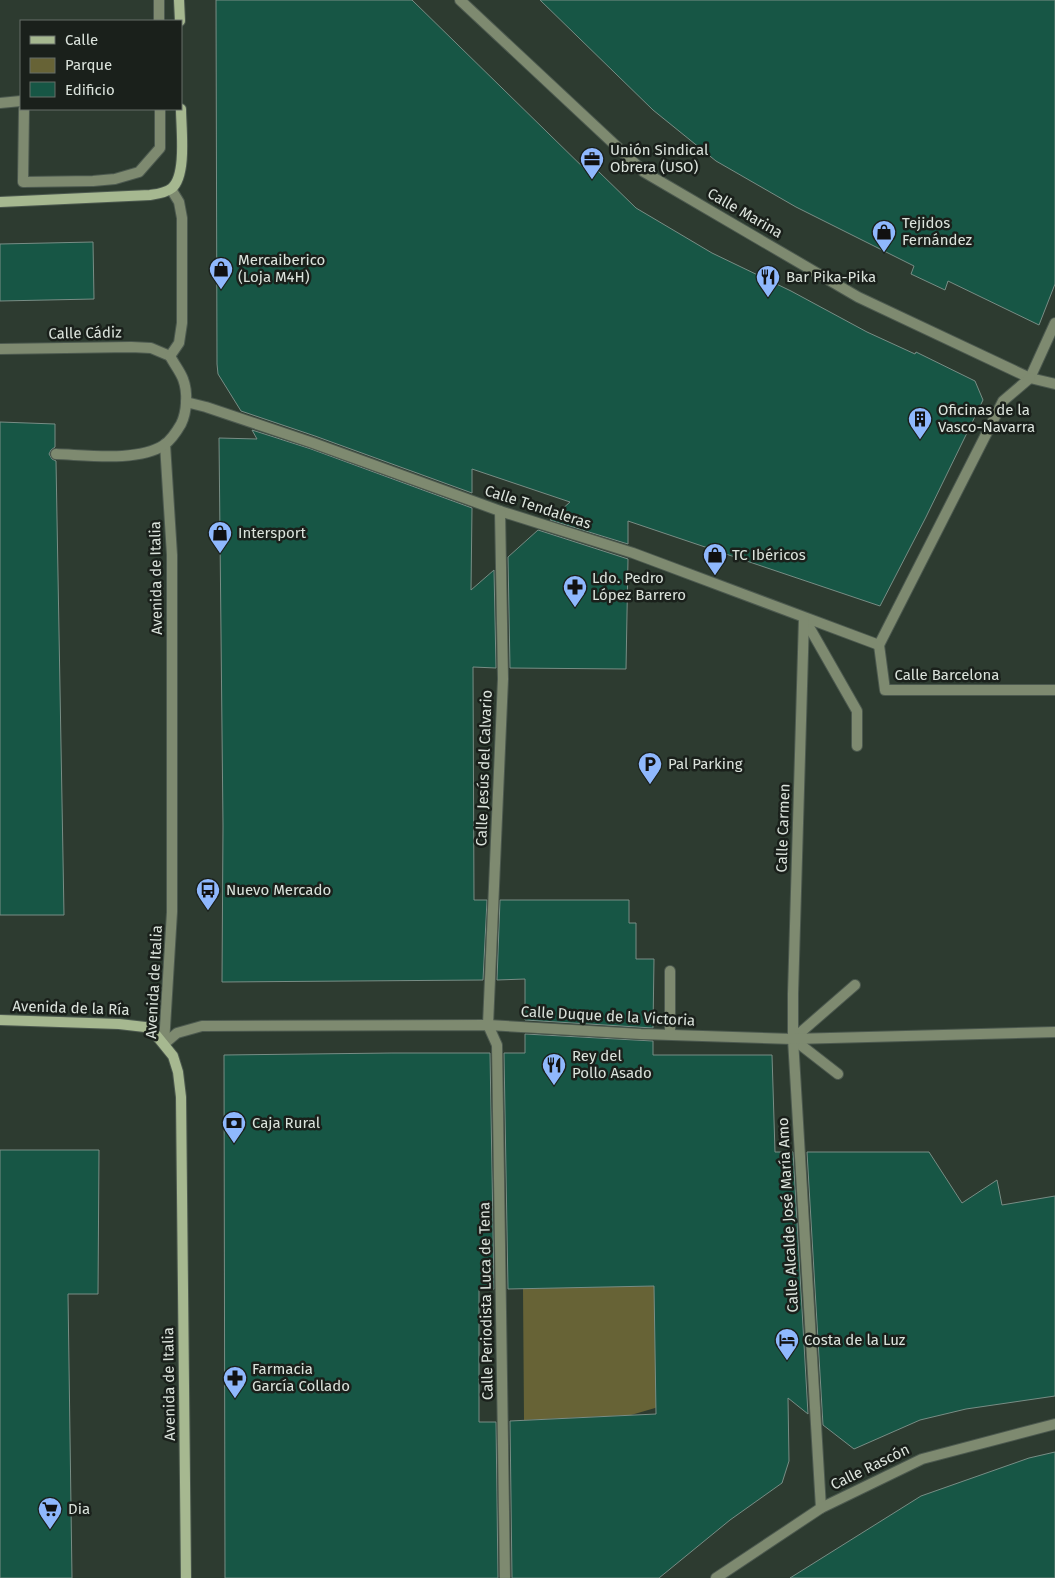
<svg xmlns="http://www.w3.org/2000/svg" width="1055" height="1578" font-family="'Fira Sans',sans-serif">
<style>
.green{fill:#676336}
.building{fill:#175645;stroke:#788d85}
.lines{fill:none;stroke-linecap:round;stroke-linejoin:round}
.service-casing{stroke:#4c594f;stroke-width:12}
.pedestrian-casing{stroke:#4c594f;stroke-width:12}
.minor-casing{stroke:#4c594f;stroke-width:12}
.secondary-casing{stroke:#4c594f;stroke-width:12}
.service{stroke:#7e8a70;stroke-width:10}
.pedestrian{stroke:#7e8a70;stroke-width:10}
.minor{stroke:#7e8a70;stroke-width:10}
.secondary{stroke:#a6b890;stroke-width:10}
.labels{text-anchor:middle;stroke-width:5;stroke-linejoin:round;paint-order:stroke}
.poi-label{font-size:15px;fill:#dbe3dc;stroke:#1a201b;text-anchor:start}
.street-label{font-size:15px;fill:#dbe3dc;stroke:#1a201b}
</style>
<rect width="100%" height="100%" fill="#2d3b30"/>
<!-- green -->
<polygon class="green" points="654,1286 656,1388 663,1403 655,1408 631,1415 524,1420 523,1288"/>
<!-- building -->
<g class="building">
<polygon points="216,0 412,0 593,177 598,171 636,208 712,253 791,291 867,332 915,354 916,352 975,381 983,400 926,517 880,606 628,521 628,544 550,520 570,502 472,469 472,493 315,436 241,411 218,374 217,364"/>
<polygon points="540,0 1055,0 1055,284 1039,325 948,281 945,290 911,274 914,266 796,207 716,161 653,110"/>
<polygon points="93,242 94,299 0,301 0,244"/>
<polygon points="0,422 55,424 55,447 51,450 49,454 52,459 56,461 64,915 0,915"/>
<polygon points="252,430 311,449 472,508 471,590 494,570 496,668 473,667 474,900 487,900 483,980 222,982 223,826 219,438 257,439"/>
<polygon points="538,530 628,559 626,669 510,668 508,557"/>
<polygon points="500,900 629,900 629,923 636,923 636,959 654,959 653,1028 525,1020 525,979 497,980"/>
<polygon points="525,1034 653,1041 653,1055 772,1055 775,1152 793,1152 808,1414 788,1398 789,1461 782,1483 730,1520 659,1578 512,1578 510,1421 656,1414 654,1286 508,1289 504,1053 525,1053"/>
<polygon points="392,1053 490,1053 494,1289 479,1289 479,1422 496,1422 498,1578 225,1578 224,1055"/>
<polygon points="0,1150 99,1150 98,1294 68,1294 72,1578 0,1578"/>
<polygon points="807,1152 929,1152 962,1203 997,1180 1002,1205 1055,1196 1055,1396 966,1409 920,1420 854,1449 823,1425"/>
<polygon points="1055,1452 1055,1578 790,1578 921,1496 1029,1458"/>
</g>
<g class="lines">
<!-- service casing -->
<g class="service-casing">
<g id="service">
<polyline points="804,618 857,711 857,746"/>
<polyline points="670,1034 670,971"/>
<polyline points="838,1074 793,1039 855,985"/>
</g>
</g>
<!-- pedestrian casing -->
<g class="pedestrian-casing">
<g id="pedestrian">
<polyline points="159,0 159,21"/>
<polyline points="460,0 644,172 858,297 1030,378 1055,384"/>
<polyline points="0,103 21,101"/>
<polyline points="24,109 23,182 93,181 115,179 139,172 160,148 160,109"/>
<polyline points="1030,378 1055,323"/>
<polyline points="879,645 885,690 1055,690"/>
<polyline points="488,1025 497,1045 505,1578"/>
<polyline points="793,1039 821,1508"/>
<polyline points="164,1044 172,912 172,555 165,444"/>
<polyline points="716,1578 821,1508 922,1459 1055,1424"/>
</g>
</g>
<!-- minor casing -->
<g class="minor-casing">
<g id="minor">
<polyline points="0,349 131,347 151,348 170,356"/>
<polyline points="170,356 179,343 182,323 182,218 179,202 171,189"/>
<polyline points="186,402 206,407 313,443 500,511 633,553 879,645 1003,401 1030,378"/>
<path d="M 56,454 C 87,455 138,462 164,445 C 171,440 177,431 181,424 C 187,412 188,392 183,379 C 180,371 174,364 170,356"/>
<polyline points="488,1025 503,679 500,511"/>
<polyline points="793,1039 793,994 804,618"/>
<polyline points="164,1044 177,1033 202,1026 488,1025 641,1034 793,1039 1055,1032"/>
</g>
</g>
<!-- secondary casing -->
<g class="secondary-casing">
<g id="secondary">
<polyline points="179,0 180,21"/>
<path d="M 0,202 L 150,195 C 157,194 166,193 172,188 C 187,175 181,128 181,109"/>
<polyline points="0,1020 119,1024 145,1027 156,1035 173,1056 178,1072 181,1097 186,1578"/>
</g>
</g>
<!-- service -->
<use href="#service" class="service"/>
<!-- pedestrian -->
<use href="#pedestrian" class="pedestrian"/>
<!-- minor -->
<use href="#minor" class="minor"/>
<!-- secondary -->
<use href="#secondary" class="secondary"/>
</g>
<!-- icons -->
<defs>
<g id="office-pin" transform="scale(1.25)"><path d="M0 17L-7.5 6A9.5 9.5 0 1 1 7.5 6Z" fill="#8fb8fd" stroke="#1a201b"/><path d="M-6-3h4V-5.5h4V-3h4V5H-6ZM-1-4.5V-3h2v-1.5ZM-6 0V1H6V0Z" fill="#111"/></g>
<g id="shop-pin" transform="scale(1.25)"><path d="M0 17L-7.5 6A9.5 9.5 0 1 1 7.5 6Z" fill="#8fb8fd" stroke="#1a201b"/><path d="M-5-2.5h2.3a2.7 3.5 0 0 1 5.4 0H5L5.5 6h-11ZM-1.5-2.5h3a1.5 2.3 0 0 0-3 0Z" fill="#111"/></g>
<g id="restaurant-pin" transform="scale(1.25)"><path d="M0 17L-7.5 6A9.5 9.5 0 1 1 7.5 6Z" fill="#8fb8fd" stroke="#1a201b"/><path d="M-5-6h1v4h1v-4h1v4h1v-4h1v5L-1.5 .5V6h-2V.5L-5-1ZM5-6V6H3V1.5H1.5Q1.5-4 5-6Z" fill="#111"/></g>
<g id="building-pin" transform="scale(1.25)"><path d="M0 17L-7.5 6A9.5 9.5 0 1 1 7.5 6Z" fill="#8fb8fd" stroke="#1a201b"/><path d="M-4-6H4V6H1V3H-1V6H-4ZM-2.5-4.3h1.7v1.8h-1.7ZM.8-4.3h1.7v1.8H.8ZM-2.5-1h1.7V.8h-1.7ZM.8-1h1.7V.8H.8Z" fill="#111"/></g>
<g id="pharmacy-pin" transform="scale(1.25)"><path d="M0 17L-7.5 6A9.5 9.5 0 1 1 7.5 6Z" fill="#8fb8fd" stroke="#1a201b"/><path d="M-2-6h4v4h4v4h-4v4h-4v-4h-4v-4h4Z" fill="#111"/></g>
<g id="parking-pin" transform="scale(1.25)"><path d="M0 17L-7.5 6A9.5 9.5 0 1 1 7.5 6Z" fill="#8fb8fd" stroke="#1a201b"/><path d="M-3.5-5.5H1a3.5 3.5 0 0 1 0 7H-1V5.5H-3.5ZM-1-3.4V-.6H.8a1.4 1.4 0 0 0 0-2.8Z" fill="#111"/></g>
<g id="bus-pin" transform="scale(1.25)"><path d="M0 17L-7.5 6A9.5 9.5 0 1 1 7.5 6Z" fill="#8fb8fd" stroke="#1a201b"/><path d="M-5-6H5V4H4V6H2V4H-2V6H-4V4H-5ZM-3.5-4V0h7V-4ZM-3.5 1.2v1.5H-2V1.2ZM2 1.2v1.5H3.5V1.2Z" fill="#111"/></g>
<g id="bank-pin" transform="scale(1.25)"><path d="M0 17L-7.5 6A9.5 9.5 0 1 1 7.5 6Z" fill="#8fb8fd" stroke="#1a201b"/><path d="M-6-4H6V4H-6ZM0-2.3a2.3 2.3 0 1 0 0 4.6a2.3 2.3 0 1 0 0-4.6Z" fill="#111"/></g>
<g id="hotel-pin" transform="scale(1.25)"><path d="M0 17L-7.5 6A9.5 9.5 0 1 1 7.5 6Z" fill="#8fb8fd" stroke="#1a201b"/><path d="M-6-4.5h1.5V1H6V5H4.5V3h-9V5H-6ZM-4 0a1.8 1.8 0 1 1 3.6 0ZM.5 0V-2.5h3Q6-2.5 6 0Z" fill="#111"/></g>
<g id="supermarket-pin" transform="scale(1.25)"><path d="M0 17L-7.5 6A9.5 9.5 0 1 1 7.5 6Z" fill="#8fb8fd" stroke="#1a201b"/><path d="M-6-5.5h2.5l.6 2H6L4.5 2H-2.5L-4.4-4H-6ZM-1.5 3.2a1.3 1.3 0 1 0 .1 0ZM3 3.2a1.3 1.3 0 1 0 .1 0Z" fill="#111"/></g>
</defs>
<g fill-rule="evenodd">
<use href="#office-pin" x="592" y="159"/>
<use href="#shop-pin" x="884" y="232"/>
<use href="#shop-pin" x="221" y="269"/>
<use href="#restaurant-pin" x="768" y="277"/>
<use href="#building-pin" x="920" y="419"/>
<use href="#shop-pin" x="220" y="533"/>
<use href="#shop-pin" x="715" y="555"/>
<use href="#pharmacy-pin" x="575" y="587"/>
<use href="#parking-pin" x="650" y="764"/>
<use href="#bus-pin" x="208" y="890"/>
<use href="#restaurant-pin" x="554" y="1065"/>
<use href="#bank-pin" x="234" y="1123"/>
<use href="#hotel-pin" x="787" y="1340"/>
<use href="#pharmacy-pin" x="235" y="1378"/>
<use href="#supermarket-pin" x="50" y="1509"/>
</g>
<g class="labels">
<!-- poi labels -->
<g class="poi-label">
<text x="610" y="155">Unión Sindical<tspan x="610" dy="17">Obrera (USO)</tspan></text>
<text x="902" y="228">Tejidos<tspan x="902" dy="17">Fernández</tspan></text>
<text x="238" y="265">Mercaiberico<tspan x="238" dy="17">(Loja M4H)</tspan></text>
<text x="786" y="282">Bar Pika-Pika</text>
<text x="938" y="415">Oficinas de la<tspan x="938" dy="17">Vasco-Navarra</tspan></text>
<text x="238" y="538">Intersport</text>
<text x="732" y="560">TC Ibéricos</text>
<text x="592" y="583">Ldo. Pedro<tspan x="592" dy="17">López Barrero</tspan></text>
<text x="668" y="769">Pal Parking</text>
<text x="226" y="895">Nuevo Mercado</text>
<text x="572" y="1061">Rey del<tspan x="572" dy="17">Pollo Asado</tspan></text>
<text x="252" y="1128">Caja Rural</text>
<text x="804" y="1345">Costa de la Luz</text>
<text x="252" y="1374">Farmacia<tspan x="252" dy="17">García Collado</tspan></text>
<text x="68" y="1514">Dia</text>
</g>
<!-- street labels -->
<g class="street-label">
<text transform="translate(745 213) rotate(30)" y="5">Calle Marina</text>
<text transform="translate(85 333) rotate(-1)" y="5">Calle Cádiz</text>
<text transform="translate(538 507) rotate(18)" y="5">Calle Tendaleras</text>
<text transform="translate(156 578) rotate(-91)" y="5">Avenida de Italia</text>
<text x="947" y="680">Calle Barcelona</text>
<text transform="translate(484 768) rotate(-88)" y="5">Calle Jesús del Calvario</text>
<text transform="translate(783 828) rotate(-88)" y="5">Calle Carmen</text>
<text transform="translate(154 982) rotate(-87)" y="5">Avenida de Italia</text>
<text transform="translate(71 1008) rotate(2)" y="5">Avenida de la Ría</text>
<text transform="translate(608 1016) rotate(3)" y="5">Calle Duque de la Victoria</text>
<text transform="translate(788 1215) rotate(-93)" y="5">Calle Alcalde José María Amo</text>
<text transform="translate(486 1301) rotate(-91)" y="5">Calle Periodista Luca de Tena</text>
<text transform="translate(169 1384) rotate(-91)" y="5">Avenida de Italia</text>
<text transform="translate(870 1467) rotate(-26)" y="5">Calle Rascón</text>
</g>
</g>
<!-- legend -->
<rect x="20" y="20" width="162" height="90" fill="#1a201b" stroke="#676e68"/>
<rect x="30" y="36" width="25" height="8" fill="#a6b890" stroke="#676e68"/>
<text x="65" y="45" font-size="15" fill="#dbe3dc">Calle</text>
<rect x="30" y="58" width="25" height="15" fill="#676336" stroke="#676e68"/>
<text x="65" y="70" font-size="15" fill="#dbe3dc">Parque</text>
<rect x="30" y="82" width="25" height="15" fill="#175645" stroke="#676e68"/>
<text x="65" y="95" font-size="15" fill="#dbe3dc">Edificio</text>
</svg>
